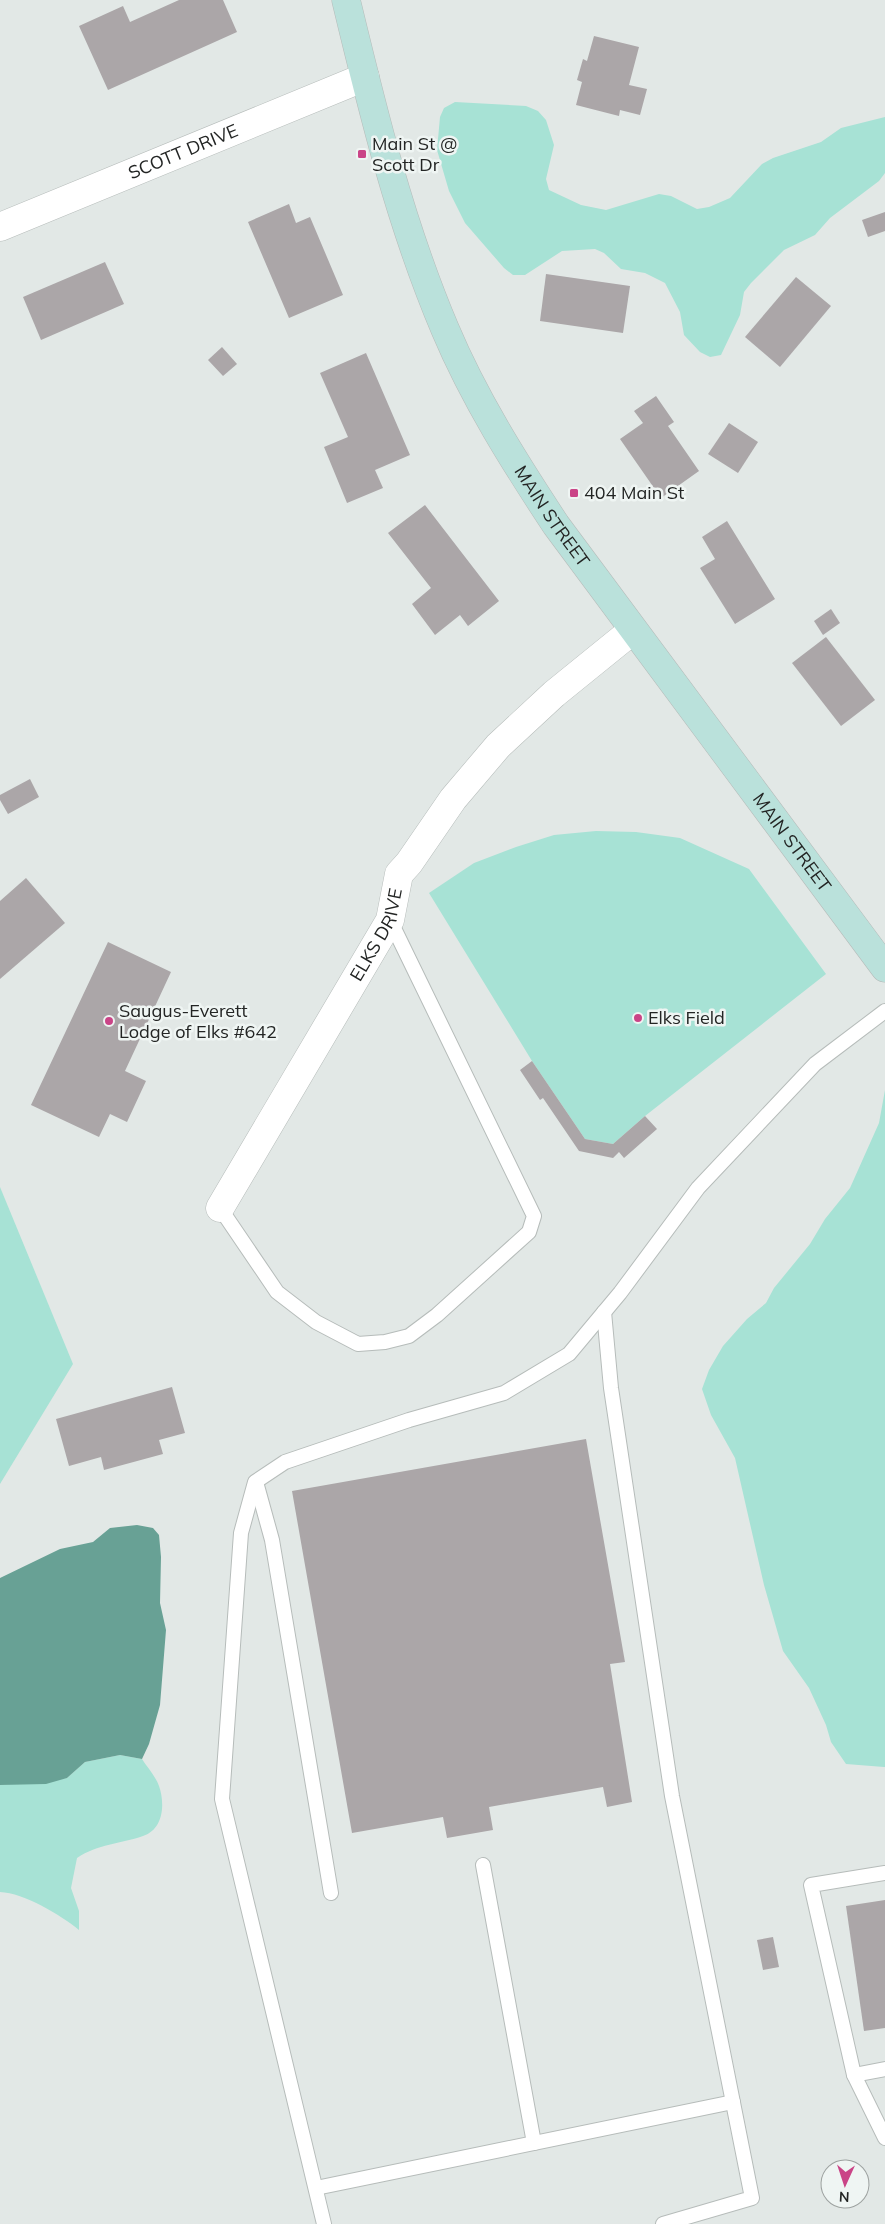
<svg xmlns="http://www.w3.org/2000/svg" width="885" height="2224" font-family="Mulish,sans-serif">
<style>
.green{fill:#a7e2d5}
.water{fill:#68a195}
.building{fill:#aba6a8}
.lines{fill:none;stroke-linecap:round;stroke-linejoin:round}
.lane-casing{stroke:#b6bcba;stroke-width:16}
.street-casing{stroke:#b6bcba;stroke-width:29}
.secondary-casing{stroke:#b6bcba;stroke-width:29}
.lane{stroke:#fff;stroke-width:14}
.street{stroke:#fff;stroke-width:28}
.secondary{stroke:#bae1db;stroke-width:28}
.poi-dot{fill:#ca4487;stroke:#eff5f3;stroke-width:2}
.labels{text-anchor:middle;stroke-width:5;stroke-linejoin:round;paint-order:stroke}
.poi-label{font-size:18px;fill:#232524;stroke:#eff5f3;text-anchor:start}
.street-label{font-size:18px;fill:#232524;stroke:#eff5f3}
</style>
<rect width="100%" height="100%" fill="#e2e8e6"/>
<!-- green -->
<g class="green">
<polygon points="455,102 526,106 538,111 546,120 554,145 546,179 549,190 581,205 606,210 659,194 671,196 697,209 709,207 730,198 762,164 773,158 821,142 841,128 885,117 885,173 879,181 830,218 815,235 784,250 751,283 744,292 740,315 721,355 710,357 700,352 684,335 680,312 665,283 645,273 621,269 604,253 595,249 562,251 525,275 513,275 504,268 465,223 449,191 437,150 440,117 444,108"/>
<polygon points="596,831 636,832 680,838 749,869 826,974 645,1116 613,1144 585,1139 532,1061 429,893 474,863 516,847 554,835"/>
<polygon points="885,1090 885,1767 884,1767 846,1764 831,1742 826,1725 809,1688 783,1651 764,1585 735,1458 711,1415 702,1389 709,1370 723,1346 747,1319 766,1303 774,1288 810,1244 825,1219 850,1188 879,1123"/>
<polygon points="0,1187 73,1364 0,1484"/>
<path d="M 120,1755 L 142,1759 C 147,1767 156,1777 159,1786 C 165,1803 164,1829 143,1836 C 120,1844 98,1844 77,1858 L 71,1888 L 79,1911 L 79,1930 C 61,1915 24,1893 0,1892 L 0,1785 L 67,1778 L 85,1762 Z"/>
</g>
<!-- water -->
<polygon class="water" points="137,1525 153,1528 159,1535 161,1557 160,1603 166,1630 160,1705 149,1744 142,1759 120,1755 85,1762 67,1778 46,1784 0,1785 0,1578 60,1549 93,1542 110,1528"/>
<!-- building -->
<g class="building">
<polygon points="179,0 223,0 237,32 108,90 79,26 123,6 130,22"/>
<polygon points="594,36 639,47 629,85 647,89 640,115 620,110 619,116 576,105 582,82 577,80 583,59 587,61"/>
<polygon points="289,204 296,223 310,217 343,295 289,318 248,222"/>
<polygon points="885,212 885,231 868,237 862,220"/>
<polygon points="105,262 124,304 41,340 23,297"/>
<polygon points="546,274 630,286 623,333 540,321"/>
<polygon points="796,277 831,306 780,367 745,337"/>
<polygon points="222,347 237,364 223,376 208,360"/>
<polygon points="366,353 410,455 375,470 383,488 347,503 324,447 348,437 320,373"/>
<polygon points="656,396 674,422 668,426 699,471 661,498 620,439 643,423 634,411"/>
<polygon points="729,423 758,442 738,473 708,454"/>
<polygon points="425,505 499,601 468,626 460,615 435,635 412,604 431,588 388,533"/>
<polygon points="727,521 775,599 735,624 700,568 715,559 702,537"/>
<polygon points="831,609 840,623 823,635 814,621"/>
<polygon points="826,637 875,700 841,726 792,663"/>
<polygon points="30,779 39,797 8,814 0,800 0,795"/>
<polygon points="26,878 65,923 0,979 0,901"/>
<polygon points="108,942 171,972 125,1071 146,1081 127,1122 110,1114 99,1137 31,1105"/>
<polygon points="532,1061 585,1139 613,1144 645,1116 657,1129 624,1158 619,1152 613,1158 579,1151 543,1098 540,1100 520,1070"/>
<polygon points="172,1387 185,1433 159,1440 163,1454 104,1470 101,1457 69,1466 56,1419"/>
<polygon points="586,1439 625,1662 610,1664 632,1802 607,1807 603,1787 489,1807 493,1830 447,1838 443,1817 352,1833 292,1491"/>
<polygon points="885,1900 885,2028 864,2031 846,1906"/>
<polygon points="773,1937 779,1967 763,1970 757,1940"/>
</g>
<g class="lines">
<!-- lane casing -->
<g class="lane-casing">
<g id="lane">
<polyline points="220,1208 277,1292 316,1322 358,1344 385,1342 409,1336 437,1315 529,1232 534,1216 390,920"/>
<polyline points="604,1312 611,1388 672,1796 752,2198 663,2224"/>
<polyline points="256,1482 272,1540 331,1893"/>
<polyline points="483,1865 534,2143"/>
<polyline points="885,1873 811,1885 854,2075 885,2138"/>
<polyline points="854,2075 885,2069"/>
<polyline points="316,2188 733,2102"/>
<polyline points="324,2224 222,1799 241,1533 255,1482 285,1462 409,1420 504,1393 569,1354 620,1293 698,1188 815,1064 885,1011"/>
</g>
</g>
<!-- street casing -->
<g class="street-casing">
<g id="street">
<path id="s1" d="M 0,227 L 365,77"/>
<path id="s2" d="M 220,1208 L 390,920 L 399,874 L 409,863 L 453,799 L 498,746 L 554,694 L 633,630"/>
</g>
</g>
<!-- secondary casing -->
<g class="secondary-casing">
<g id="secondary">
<path id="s3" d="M 346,0 C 373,112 400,223 445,329 C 474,398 515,463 556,525 L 885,968"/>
</g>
</g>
<!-- lane -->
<use href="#lane" class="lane"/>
<!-- street -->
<use href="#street" class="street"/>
<!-- secondary -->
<use href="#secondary" class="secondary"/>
</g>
<!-- markers -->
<g class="poi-dot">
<rect x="357" y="149" width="10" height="10" rx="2.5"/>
<rect x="569" y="488" width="10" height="10" rx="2.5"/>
<circle cx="638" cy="1018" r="5"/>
<circle cx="109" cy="1021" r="5"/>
</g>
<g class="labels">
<!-- poi labels -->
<g class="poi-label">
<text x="372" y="150">Main St @<tspan x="372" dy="21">Scott Dr</tspan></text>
<text x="584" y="499">404 Main St</text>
<text x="119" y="1017">Saugus-Everett<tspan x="119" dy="21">Lodge of Elks #642</tspan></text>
<text x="648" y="1024">Elks Field</text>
</g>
<!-- street labels -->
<g class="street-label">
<text dy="6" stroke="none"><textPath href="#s1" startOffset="198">SCOTT DRIVE</textPath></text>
<text dy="6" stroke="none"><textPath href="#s3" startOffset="560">MAIN STREET</textPath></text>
<text dy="6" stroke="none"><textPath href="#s3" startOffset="965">MAIN STREET</textPath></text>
<text dy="6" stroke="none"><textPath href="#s2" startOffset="316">ELKS DRIVE</textPath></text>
</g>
</g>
<!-- north arrow -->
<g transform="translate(845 2184) rotate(183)"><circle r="24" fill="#eff5f3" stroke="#9da2a0"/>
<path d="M0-4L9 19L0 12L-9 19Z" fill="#ca4487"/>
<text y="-8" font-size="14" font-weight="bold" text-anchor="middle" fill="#232524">N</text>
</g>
</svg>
